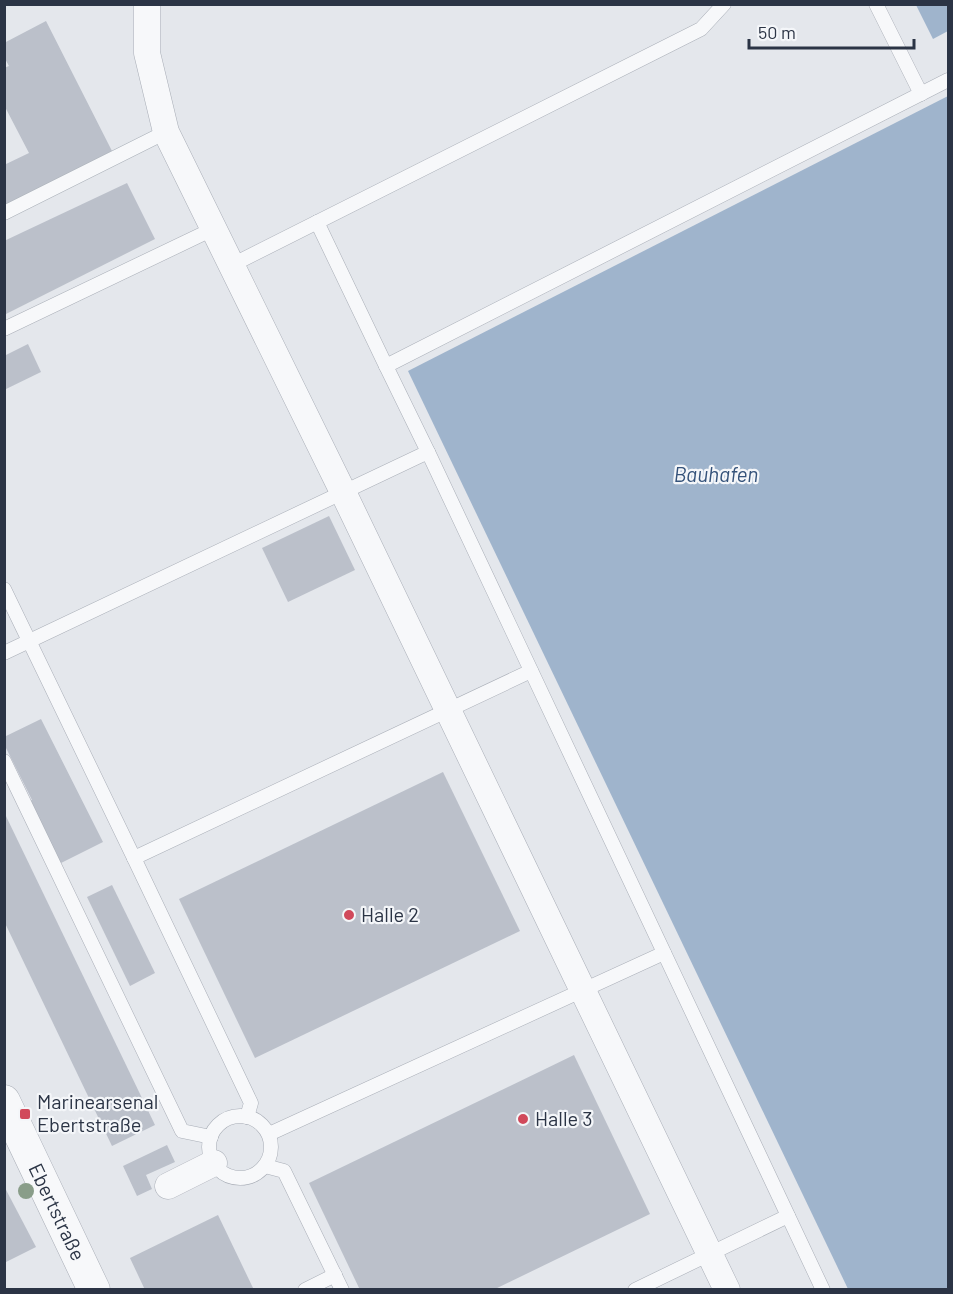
<svg xmlns="http://www.w3.org/2000/svg" width="953" height="1294" font-family="Barlow,sans-serif">
<style>
.water{fill:#9fb4cc}
.building{fill:#bbc0ca}
.lines{fill:none;stroke-linecap:round;stroke-linejoin:round}
.service-casing{stroke:#a9aeb7;stroke-width:15}
.minor-casing{stroke:#a9aeb7;stroke-width:27}
.tertiary-casing{stroke:#a9aeb7;stroke-width:33}
.service{stroke:#f7f8fa;stroke-width:14}
.minor{stroke:#f7f8fa;stroke-width:26}
.tertiary{stroke:#f7f8fa;stroke-width:32}
.tree{fill:#899d89}
.poi-dot{fill:#d1495b;stroke:#f4f6f9;stroke-width:2}
.labels{text-anchor:middle;stroke-width:4.5;stroke-linejoin:round;paint-order:stroke}
.poi-label{font-size:20px;fill:#2b3445;stroke:#f4f6f9;text-anchor:start}
.street-label{font-size:20px;fill:#2b3445;stroke:#f4f6f9}
.water-label{font-size:21px;font-style:italic;fill:#34527a;stroke:#f4f6f9}
</style>
<rect width="100%" height="100%" fill="#e4e7ec"/>
<!-- water -->
<g class="water">
<polygon points="916,5 948,5 948,31 933,39"/>
<polygon points="948,96 948,1289 848,1289 408,371"/>
</g>
<!-- building -->
<g class="building">
<polygon points="46,21 112,151 4,207 4,165 29,153 4,105 4,68 9,66 4,57 4,43"/>
<polygon points="127,183 155,239 4,315 4,241"/>
<polygon points="28,344 41,372 4,390 4,356"/>
<polygon points="329,516 355,570 288,602 262,548"/>
<polygon points="41,719 103,842 57,865 27,802 32,800 4,744 4,737"/>
<polygon points="443,772 520,931 255,1058 179,899"/>
<polygon points="4,812 155,1125 112,1146 4,921"/>
<polygon points="112,885 155,973 130,986 87,897"/>
<polygon points="574,1055 650,1214 493,1290 360,1290 309,1183"/>
<polygon points="167,1145 175,1162 146,1175 152,1189 137,1196 123,1166"/>
<polygon points="4,1186 36,1247 4,1263"/>
<polygon points="218,1215 254,1290 145,1290 130,1258"/>
</g>
<g class="lines">
<!-- service casing -->
<g class="service-casing">
<g id="service">
<polyline points="876,4 921,94"/>
<polyline points="4,213 166,132"/>
<polyline points="317,222 386,366"/>
<polyline points="232,265 701,29 724,4"/>
<polyline points="4,329 213,229"/>
<polyline points="428,452 386,366 948,80"/>
<polyline points="4,589 134,858 531,671"/>
<polyline points="4,653 428,452 823,1290"/>
<polyline points="4,761 182,1131 211,1137"/>
<polyline points="134,858 251,1103 247,1117"/>
<circle cx="240" cy="1147" r="31"/>
<polyline points="269,1134 664,953"/>
<polyline points="265,1166 284,1171 342,1290"/>
<polyline points="305,1290 335,1275"/>
<polyline points="635,1290 788,1216"/>
</g>
</g>
<!-- minor casing -->
<g class="minor-casing">
<g id="minor">
<polyline points="147,4 147,53 166,132 343,492 727,1290"/>
<polyline points="168,1186 214,1163"/>
</g>
</g>
<!-- tertiary casing -->
<g class="tertiary-casing">
<g id="tertiary">
<path id="s1" d="M 4,1101 L 94,1290"/>
</g>
</g>
<!-- service -->
<use href="#service" class="service"/>
<!-- minor -->
<use href="#minor" class="minor"/>
<!-- tertiary -->
<use href="#tertiary" class="tertiary"/>
</g>
<!-- trees -->
<circle class="tree" cx="26" cy="1191" r="8"/>
<!-- markers -->
<g class="poi-dot">
<circle cx="349" cy="915" r="6"/>
<rect x="19" y="1108" width="12" height="12" rx="3"/>
<circle cx="523" cy="1119" r="6"/>
</g>
<g class="labels">
<!-- poi labels -->
<g class="poi-label">
<text x="361" y="922">Halle 2</text>
<text x="37" y="1109">Marinearsenal<tspan x="37" dy="23">Ebertstraße</tspan></text>
<text x="535" y="1126">Halle 3</text>
</g>
<!-- street labels -->
<g class="street-label">
<text dy="7" stroke="none"><textPath href="#s1" startOffset="123">Ebertstraße</textPath></text>
</g>
<!-- water labels -->
<g class="water-label">
<text x="716" y="482">Bauhafen</text>
</g>
</g>
<!-- border -->
<rect width="953" height="1294" fill="none" stroke="#2b3445" stroke-width="12"/>
<!-- scale -->
<path d="M749 39v9h165v-9" fill="none" stroke="#2b3445" stroke-width="3"/>
<text x="758" y="39" font-size="18" fill="#2b3445" stroke="#f4f6f9" stroke-width="4.5" paint-order="stroke">50 m</text>
</svg>
